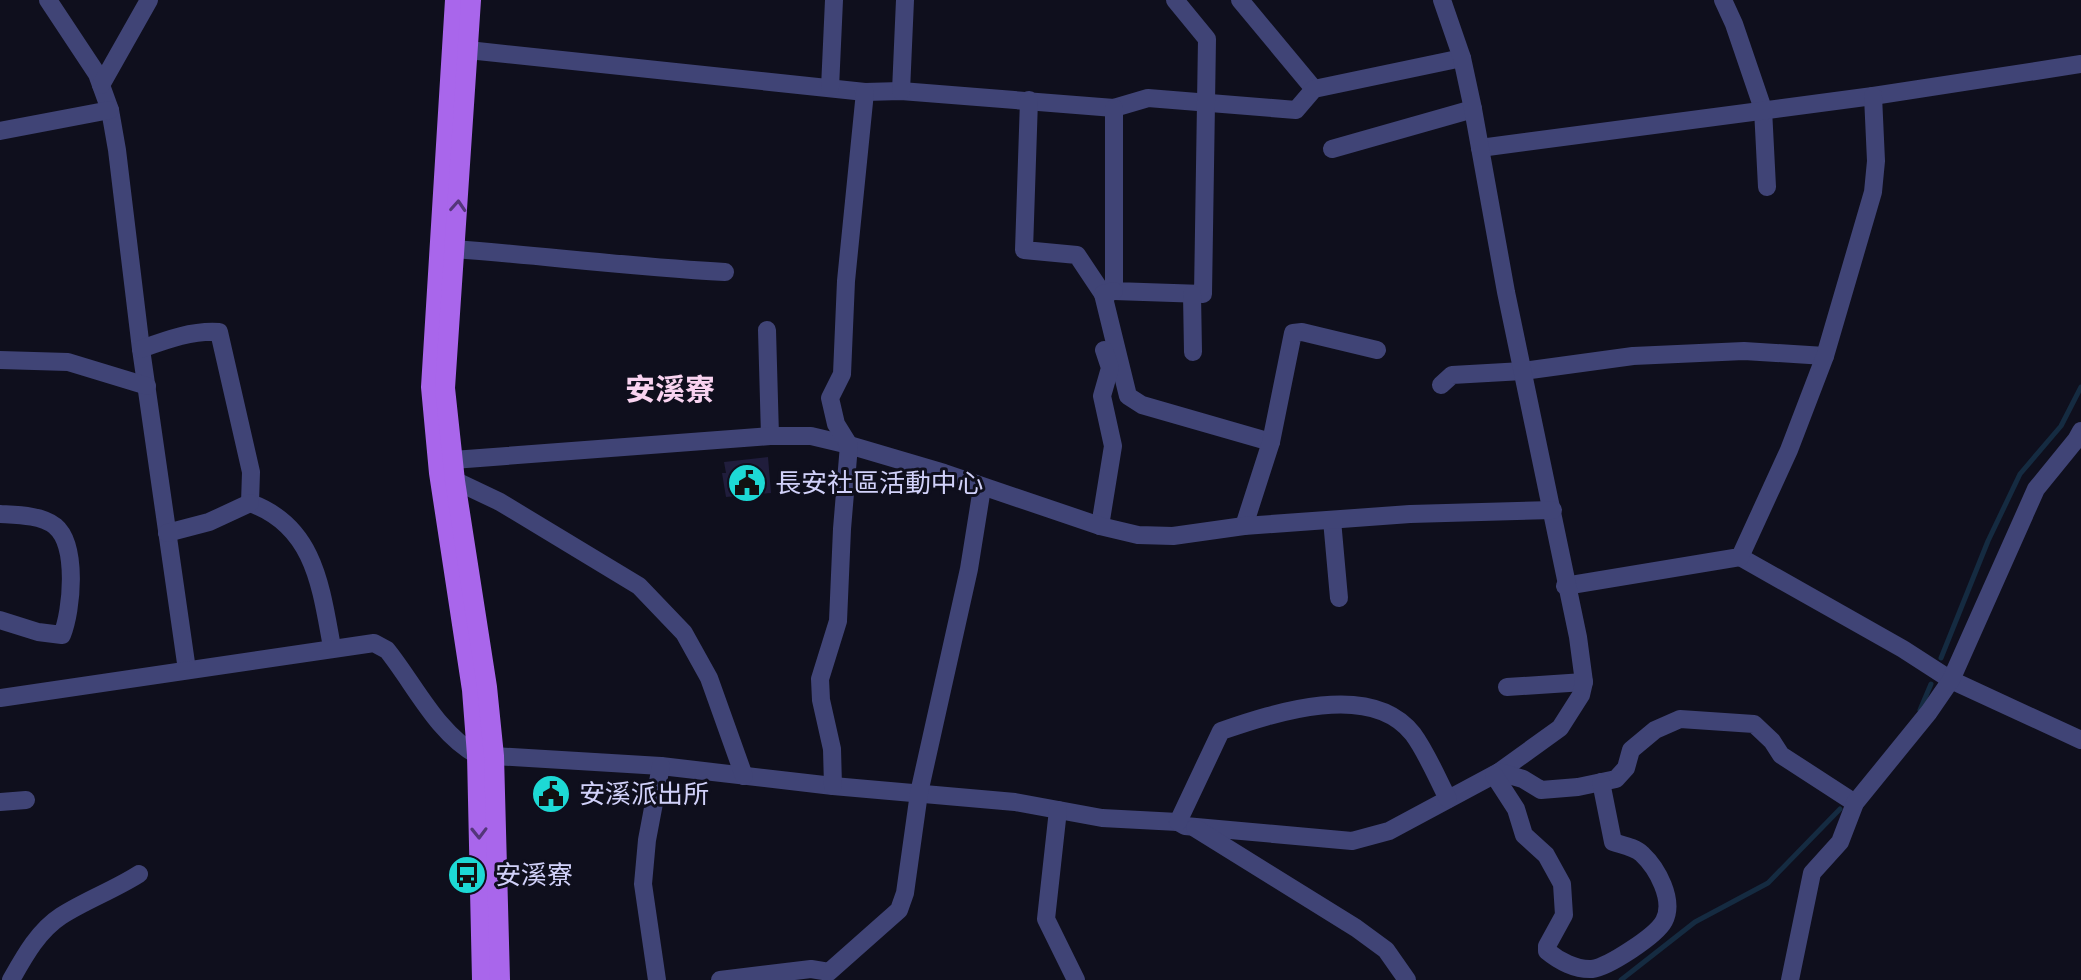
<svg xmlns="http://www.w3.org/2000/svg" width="2081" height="980" font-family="Poppins,'Noto Sans TC',sans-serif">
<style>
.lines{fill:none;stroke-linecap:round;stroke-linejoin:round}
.stream{stroke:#152b41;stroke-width:5}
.building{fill:#201d3c}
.minor{stroke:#404476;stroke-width:18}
.major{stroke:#a966eb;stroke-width:20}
.oneway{stroke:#54367a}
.labels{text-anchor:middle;stroke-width:6;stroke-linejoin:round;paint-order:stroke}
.poi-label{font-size:26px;fill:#d1d1f9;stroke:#0f0f1d;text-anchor:start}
.quarter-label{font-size:30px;font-weight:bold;fill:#f9d3f0;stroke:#0f0f1d}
</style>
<rect width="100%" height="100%" fill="#0f0f1d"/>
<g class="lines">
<!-- stream -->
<g class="stream">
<polyline points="1941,658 1988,541 2020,474 2061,426 2081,387"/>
<polyline points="1920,710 1931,684"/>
<polyline points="1621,980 1695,922 1768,883 1840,809"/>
</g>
</g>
<!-- building -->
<polygon class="building" points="768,457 771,493 726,497 722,473 726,473 724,462"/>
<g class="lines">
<!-- minor -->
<g class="minor">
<polyline points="48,0 97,74 110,110 117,150 141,349 187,670"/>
<polyline points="1240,0 1314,89"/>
<polyline points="1723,0 1734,24 1763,109 1767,187"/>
<polyline points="468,50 865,92 901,91 1114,108 1148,98 1296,110 1314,89 1462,58"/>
<polyline points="101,85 149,0"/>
<polyline points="830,88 834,0"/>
<polyline points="901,91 905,0"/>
<polyline points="1029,100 1024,250 1077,255 1103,294"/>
<polyline points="1114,108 1114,291 1203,294 1207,39 1175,0"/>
<polyline points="0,131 110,110"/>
<polyline points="1480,148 1873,96 2081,64"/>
<polyline points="1332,149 1473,109"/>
<path d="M 455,249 C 545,256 635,267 725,272"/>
<polyline points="1114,291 1103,294 1128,396 1142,405 1271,442"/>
<polyline points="1192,294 1193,352"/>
<polyline points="767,330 770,436"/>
<path d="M 141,349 C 166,340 193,330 219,332 L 251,472 L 250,503 C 315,526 321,588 332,647"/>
<polyline points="0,360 68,362 147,386"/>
<polyline points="1441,385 1452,375 1523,371 1633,356 1744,351 1825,356"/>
<path d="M 0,514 C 17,515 41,515 55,526 C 78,545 72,610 62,635 L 38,632 L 0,620"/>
<polyline points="1332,520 1339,598"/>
<polyline points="1100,526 1113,446 1102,396 1110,368 1104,350"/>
<polyline points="1244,526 1271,442 1293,333 1302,332 1377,350"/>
<polyline points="167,533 209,522 250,503"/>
<polyline points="1740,557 1903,649 1951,680 2081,740"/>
<polyline points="1565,586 1740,557 1789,450 1825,356 1873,192 1876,161 1873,96"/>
<polyline points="1507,687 1584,682"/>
<path d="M 0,698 L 374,643 L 387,650 C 415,685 437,733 477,755 L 661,766 L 833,786 L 1015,802 L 1102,818 L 1178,822 L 1185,826 L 1352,841 L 1389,831 L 1499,772 L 1560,728 L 1581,695 L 1584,682 L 1578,637 L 1506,292 L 1473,109 L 1462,58 L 1442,0"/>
<polyline points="1499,772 1523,779 1541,790 1578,787 1616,779 1626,768 1631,750 1655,730 1680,719 1754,724 1772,741 1781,755 1855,803"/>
<path d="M 1494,775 L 1516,809 L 1524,835 L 1546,855 L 1562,884 L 1564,915 L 1547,946 L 1547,951 C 1559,961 1576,970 1592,969 C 1608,967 1656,936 1664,921 C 1675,900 1657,868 1642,854 C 1635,847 1622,845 1613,842 L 1601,782"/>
<polyline points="744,776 709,678 684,633 639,586 500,502 439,473 453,460 770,436 811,436 849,445 944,473 1100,526 1138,535 1173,536 1244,526 1410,514 1553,510"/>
<polyline points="833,786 832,749 821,700 820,679 838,621 842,529 849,445 836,424 830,398 842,374 846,281 865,92"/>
<polyline points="0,802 26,800"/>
<polyline points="1058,810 1046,919 1076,980"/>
<path d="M 1178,822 L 1221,731 C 1274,713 1371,680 1413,734 C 1427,753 1437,778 1448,799"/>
<polyline points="1195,828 1356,928 1386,950 1407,980"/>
<path d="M 11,980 C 24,957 38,931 61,916 C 86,900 114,890 139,874"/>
<polyline points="657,980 643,884 647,840 661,766"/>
<polyline points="720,980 811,969 829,972 899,910 905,893 919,793 969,569 982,488"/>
<polyline points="1790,980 1812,873 1840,842 1855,803 1929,712 1951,680 2036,489 2076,440 2081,431"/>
</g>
<!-- major -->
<g class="major">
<polyline points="455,0 431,387 439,473 472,690 477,755 482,980"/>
<polyline points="471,0 445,388 455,481 487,687 494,756 500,980"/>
</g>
</g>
<!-- one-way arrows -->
<defs><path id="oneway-chevron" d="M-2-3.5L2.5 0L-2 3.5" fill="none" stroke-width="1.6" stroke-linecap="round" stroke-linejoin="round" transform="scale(2)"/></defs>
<g class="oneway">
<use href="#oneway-chevron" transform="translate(458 206) rotate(-86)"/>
<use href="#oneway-chevron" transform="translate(479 833) rotate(89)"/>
</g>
<!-- icons -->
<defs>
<g id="civic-disc" transform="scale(2)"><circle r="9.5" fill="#1dd9d5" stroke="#0f0f1d"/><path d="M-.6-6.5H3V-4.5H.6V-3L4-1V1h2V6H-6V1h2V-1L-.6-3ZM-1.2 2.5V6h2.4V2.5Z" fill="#111"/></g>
<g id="bus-disc" transform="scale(2)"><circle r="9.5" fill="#1dd9d5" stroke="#0f0f1d"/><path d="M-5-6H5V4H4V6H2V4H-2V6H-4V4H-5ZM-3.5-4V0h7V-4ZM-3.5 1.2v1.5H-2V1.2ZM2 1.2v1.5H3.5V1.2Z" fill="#111"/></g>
</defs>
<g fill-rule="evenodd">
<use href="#civic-disc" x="747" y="483"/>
<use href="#civic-disc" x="551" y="794"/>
<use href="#bus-disc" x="467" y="875"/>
</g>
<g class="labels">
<!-- poi labels -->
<g class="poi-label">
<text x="775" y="492">長安社區活動中心</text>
<text x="579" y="803">安溪派出所</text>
<text x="495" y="884">安溪寮</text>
</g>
<!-- quarter labels -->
<g class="quarter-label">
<text x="670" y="400">安溪寮</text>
</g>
</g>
</svg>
